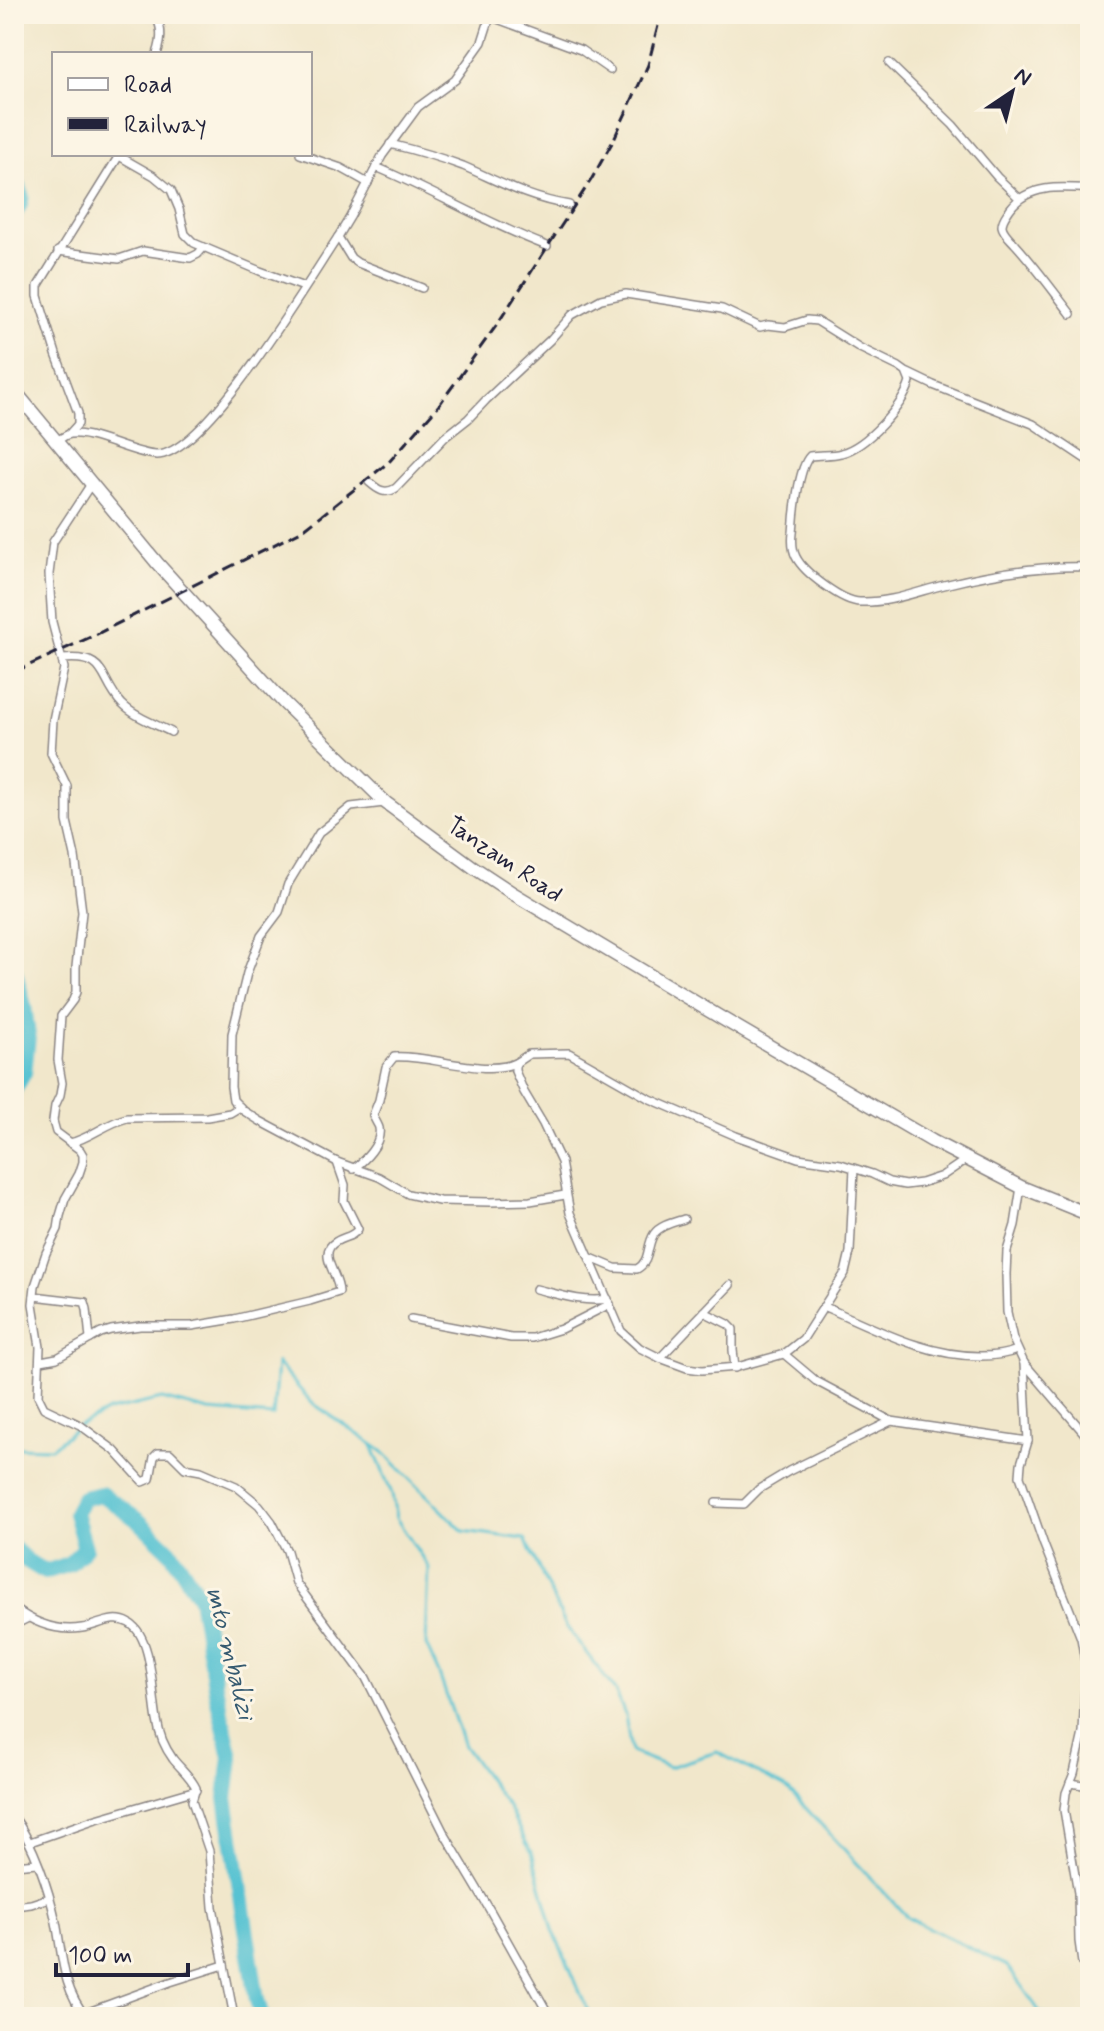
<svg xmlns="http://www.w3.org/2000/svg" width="1104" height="2031" font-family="Mynerve,sans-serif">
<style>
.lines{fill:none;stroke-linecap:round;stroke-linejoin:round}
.stream{stroke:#57c2d2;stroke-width:3}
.river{stroke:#57c2d2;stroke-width:16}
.minor-casing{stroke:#8a8483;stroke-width:10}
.trunk-casing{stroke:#8a8483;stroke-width:15}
.minor{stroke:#fff;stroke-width:7}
.trunk{stroke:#fff;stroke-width:12}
.rail{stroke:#22223b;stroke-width:3;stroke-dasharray:12 6;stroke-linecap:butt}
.labels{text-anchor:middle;stroke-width:6;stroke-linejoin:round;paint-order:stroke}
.street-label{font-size:24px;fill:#22223b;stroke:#fcf5e5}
.water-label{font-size:26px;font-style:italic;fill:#355a70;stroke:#fcf5e5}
</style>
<rect width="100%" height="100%" fill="#fcf5e5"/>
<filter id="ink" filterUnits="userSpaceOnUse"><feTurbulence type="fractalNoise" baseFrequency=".0125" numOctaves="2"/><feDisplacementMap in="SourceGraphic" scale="16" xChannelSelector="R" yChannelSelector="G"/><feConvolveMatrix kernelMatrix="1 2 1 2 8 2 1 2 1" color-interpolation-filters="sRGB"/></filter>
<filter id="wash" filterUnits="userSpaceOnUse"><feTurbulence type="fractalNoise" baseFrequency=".006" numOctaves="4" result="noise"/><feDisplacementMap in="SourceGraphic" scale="32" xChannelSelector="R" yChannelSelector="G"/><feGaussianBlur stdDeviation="1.8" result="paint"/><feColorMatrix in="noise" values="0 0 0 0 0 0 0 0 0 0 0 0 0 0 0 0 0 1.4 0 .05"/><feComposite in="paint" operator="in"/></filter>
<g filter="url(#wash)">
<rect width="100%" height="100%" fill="#f1e7cb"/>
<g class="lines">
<!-- stream -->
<g class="stream">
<polyline points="372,1445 392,1494 396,1518 429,1568 426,1645 439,1674 464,1746 508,1807 533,1856 553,1930 591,2017"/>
<polyline points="14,1447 51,1448 80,1425 108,1411 162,1399 209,1411 273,1416 277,1363 311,1402 382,1451 463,1531 525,1539 566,1626 616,1692 625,1715 631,1752 669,1767 717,1752 788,1789 908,1918 1007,1966 1040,2012 1056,2017"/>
</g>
<!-- river -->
<g class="river">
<path d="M 14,179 C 24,193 24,201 14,214"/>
<polyline points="14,969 24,1006 28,1036 24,1073 14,1090"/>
<polyline points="14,1549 27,1561 45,1572 69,1564 85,1548 75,1513 83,1498 101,1494 139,1521 172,1553 200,1598 217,1696 231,1757 226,1798 257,2000 262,2017"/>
</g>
</g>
</g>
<g filter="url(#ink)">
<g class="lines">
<!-- minor casing -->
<g class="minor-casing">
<g id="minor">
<path d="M 154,14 C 163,26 162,40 157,54"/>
<polyline points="484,14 581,50 610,70"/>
<polyline points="1088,36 1090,38"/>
<polyline points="889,63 953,125 997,177 1019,198"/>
<path d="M 390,144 C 414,150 439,157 463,166 C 500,182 527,198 569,205"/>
<polyline points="300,154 341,168 368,183"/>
<polyline points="119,156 154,176 171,190 179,209 185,234 194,243 260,271 304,287"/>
<path d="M 376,167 C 434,191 488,224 547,246"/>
<polyline points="338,237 351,258 358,263 422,288"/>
<polyline points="58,251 119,259 143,251 190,258 198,254 204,247"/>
<path d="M 1071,314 C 1053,291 1036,267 1016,245 C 1012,240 1003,233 1002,226 C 1002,219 1007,214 1010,209 C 1028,184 1062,187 1090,189"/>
<polyline points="908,373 933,385 1033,424 1090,462"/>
<polyline points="69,434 78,424 78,413 56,354 38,296 38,286 120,154"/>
<path d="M 56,441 C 59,440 64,436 67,435 C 85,428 135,455 156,455 C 205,456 309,280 338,237 L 350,217 L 382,156 L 418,107 L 455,80 L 482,42 L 490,17"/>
<path d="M 369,482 C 378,490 385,495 396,488 L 445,437 L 468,419 L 486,400 L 550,340 L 572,315 L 601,299 L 626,294 L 722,309 L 760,327 L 768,325 L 785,327 L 807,320 L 817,321 L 860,348 L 899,367 L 906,372 L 910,382 C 903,406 866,447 841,453 C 831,456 820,454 810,456 C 798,468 794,516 793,533 C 792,541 793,551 796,557 C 804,573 843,602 860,602 C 890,603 916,592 944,585 C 992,573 1041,565 1090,567"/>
<polyline points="91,484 53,542 49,574 52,622 64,668 53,720 51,753 67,786 67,821 75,856 82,912 76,967 76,992 73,1000 61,1016 58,1060 62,1083 60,1095 55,1106 53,1121 56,1132 80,1150 83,1155 83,1162 79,1174 65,1199 60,1216 58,1229 46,1253 35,1286 33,1304 40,1347 38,1396 44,1408 80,1425 114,1450 143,1482 150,1479 154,1457 158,1453 170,1453 185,1468 201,1471 236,1486 259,1505 272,1522 287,1551 296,1583 366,1678 444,1833 491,1912 550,2017"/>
<path d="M 63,659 C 109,655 98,678 122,704 C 135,717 155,724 171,732"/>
<polyline points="384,803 351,807 319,833 288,884 279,912 261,936 247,973 232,1034 231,1087 233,1100 244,1111 260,1121 337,1162 379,1177 408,1194 439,1201 490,1202 530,1201 565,1195"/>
<path d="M 70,1143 C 91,1138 106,1123 127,1118 L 207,1117 L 230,1113 L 240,1107"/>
<polyline points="854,1168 850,1252 845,1273 803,1339 784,1354 737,1367 702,1370 687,1368 660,1358 640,1348 621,1331 570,1213 561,1162 543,1124 524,1092 515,1071 515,1066 517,1062 529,1054 569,1053 648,1098 736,1136 798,1158 841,1164 872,1174 889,1182 905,1185 921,1183 942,1176 967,1159"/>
<path d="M 353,1169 C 364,1161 382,1144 379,1128 C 379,1126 373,1117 373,1115 L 379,1100 L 386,1067 L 394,1057 C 428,1054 488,1078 517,1062"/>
<polyline points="1021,1187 1015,1225 1007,1251 1006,1274 1007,1312 1013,1339 1024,1363 1090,1440"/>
<path d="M 591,1258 L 615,1268 L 637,1269 C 651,1261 646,1246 654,1234 C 660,1225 675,1222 684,1219"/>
<path d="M 536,1289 C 560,1295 584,1303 608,1299"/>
<polyline points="34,1296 85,1302 87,1309 90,1339"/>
<path d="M 825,1307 C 875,1328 924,1356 980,1356 C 993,1356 1005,1355 1017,1350"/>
<polyline points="704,1312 728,1324 733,1329 733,1350 735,1368"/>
<polyline points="411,1319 511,1338 532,1338 561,1329 610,1304"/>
<polyline points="784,1354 816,1381 891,1421 1028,1441"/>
<polyline points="660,1358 730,1285"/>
<path d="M 41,1361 L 57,1358 L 101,1333 L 111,1330 L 140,1326 L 192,1326 L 234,1319 L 310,1301 L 339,1292 C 339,1277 322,1259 330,1247 C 338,1236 352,1239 358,1229 L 344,1201 L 345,1185 L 337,1162"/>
<polyline points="1024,1363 1028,1441 1021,1464 1020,1476 1044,1545 1081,1638 1086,1667 1083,1733 1074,1773 1066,1793 1064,1810 1078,1893 1079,1941 1082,1963"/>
<polyline points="716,1503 744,1504 759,1489 789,1471 891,1421"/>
<path d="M 14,1608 C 34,1623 57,1632 82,1628 C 98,1626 113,1614 129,1623 C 153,1636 152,1695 157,1720 C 159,1734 165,1748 173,1759 C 181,1769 191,1777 196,1788 L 192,1801 L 209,1851 L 213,1907 L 234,2017"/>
<polyline points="14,1625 28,1618"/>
<polyline points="1070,1783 1090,1786"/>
<path d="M 14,1817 C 34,1844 49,1890 56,1922 C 63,1958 62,1987 86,2017"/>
<polyline points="30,1842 93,1820 196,1790"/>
<polyline points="14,1865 37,1863"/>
<polyline points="14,1906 31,1904 49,1898"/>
<polyline points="83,2014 170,1982 224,1965"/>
</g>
</g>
<!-- trunk casing -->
<g class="trunk-casing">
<polyline id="trunk" points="14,390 158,564 284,703 386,803 473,867 514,894 723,1019 932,1141 1021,1187 1090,1215"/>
</g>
<!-- minor -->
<use href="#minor" class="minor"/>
<!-- trunk -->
<use href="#trunk" class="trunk"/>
<!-- rail -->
<polyline class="rail" points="14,672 95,635 303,530 389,462 439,405 496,326 591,180 613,141 648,65 661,14"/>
</g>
</g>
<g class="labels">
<!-- street labels -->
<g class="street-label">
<text transform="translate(505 859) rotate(34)" y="8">Tanzam Road</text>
</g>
<!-- water labels -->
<g class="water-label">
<text transform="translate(232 1653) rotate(76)" y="9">mto mbalizi</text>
</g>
</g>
<!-- margin -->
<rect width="1104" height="2031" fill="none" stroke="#fcf5e5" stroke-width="48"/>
<!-- legend -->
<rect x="52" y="52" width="260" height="104" fill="#fcf5e5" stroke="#a5a1a1" stroke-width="2"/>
<rect x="68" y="78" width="40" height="12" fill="#ffffff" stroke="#a5a1a1" stroke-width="2"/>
<text x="124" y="92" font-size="24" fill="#22223b">Road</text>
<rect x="68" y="118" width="40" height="12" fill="#22223b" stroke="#a5a1a1" stroke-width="2"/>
<text x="124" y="132" font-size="24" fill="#22223b">Railway</text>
<!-- north arrow -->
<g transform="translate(1012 92) rotate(35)" stroke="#fcf5e5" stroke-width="6" paint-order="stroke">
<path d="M0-6L14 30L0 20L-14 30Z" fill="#22223b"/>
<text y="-12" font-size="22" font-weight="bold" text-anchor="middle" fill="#22223b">N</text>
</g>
<!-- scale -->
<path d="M56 1963v12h132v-12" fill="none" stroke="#22223b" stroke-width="4"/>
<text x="68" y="1963" font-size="24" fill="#22223b" stroke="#fcf5e5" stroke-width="6" paint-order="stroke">100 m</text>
</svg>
